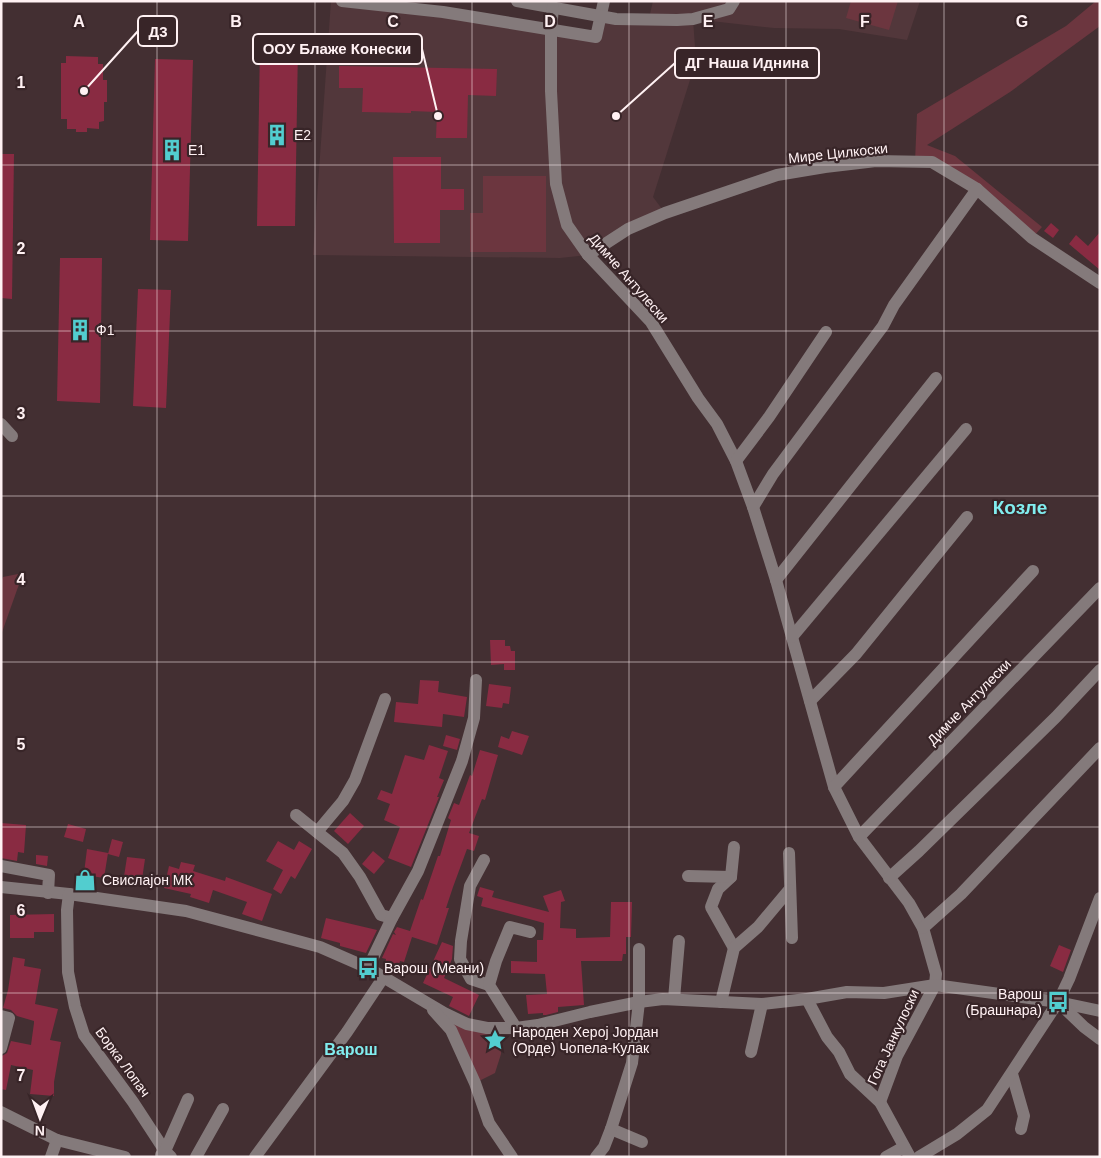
<svg xmlns="http://www.w3.org/2000/svg" width="1101" height="1158" font-family="Helvetica,sans-serif">
<style>
.built{fill:#52373b}
.green{fill:#6c363f}
.building{fill:#892b42}
.lines{fill:none;stroke-linecap:round;stroke-linejoin:round}
.minor{stroke:#847a7b;stroke-width:12}
.grid{fill:none;stroke:#fff1f3;stroke-width:1;stroke-opacity:0.55}
.labels{text-anchor:middle;stroke-width:4.5;stroke-linejoin:round;paint-order:stroke}
.poi-label{font-size:14px;fill:#fff1f3;stroke:#382528;text-anchor:start}
.street-label{font-size:14px;fill:#fff1f3;stroke:#382528}
.quarter-label{font-size:16px;font-weight:bold;fill:#81edef;stroke:#382528}
.district-label{font-size:19px;font-weight:bold;fill:#81edef;stroke:#382528}
.grid-label{font-size:16px;text-anchor:middle;font-weight:bold;fill:#fff1f3;stroke:#382528;stroke-width:4.5;stroke-linejoin:round;paint-order:stroke}
.leader{fill:none;stroke:#fff1f3;stroke-width:2}
.callout-dot{fill:#fff1f3;stroke:#382528;stroke-width:2}
.callout{fill:#382528;stroke:#fff1f3;stroke-width:2}
.callout-label{font-size:15px;text-anchor:middle;font-weight:bold;fill:#fff1f3}
</style>
<rect width="100%" height="100%" fill="#432f32"/>
<!-- built -->
<polygon class="built" points="331,1 342,1 596,37 601,16 650,14 653,1 920,1 907,40 839,29 774,28 693,19 696,61 653,197 665,213 588,255 560,258 313,255"/>
<!-- green -->
<g class="green">
<polygon points="851,1 898,1 889,30 846,18"/>
<polygon points="1096,1 1100,1 1100,26 1010,92 927,145 955,156 1042,227 1032,238 932,162 915,162 917,114 1066,26"/>
<polygon points="483,176 546,176 546,252 470,252 470,213 483,213"/>
<polygon points="23,573 1,635 1,582 3,577"/>
<polygon points="444,1013 501,1028 501,1054 495,1073 475,1083"/>
</g>
<!-- building -->
<g class="building">
<polygon points="260,44 298,45 295,226 257,226"/>
<polygon points="66,56 98,57 98,64 103,64 103,80 107,80 107,102 104,102 104,121 99,122 99,129 87,128 87,132 76,132 76,129 67,129 67,119 61,119 61,63 66,63"/>
<polygon points="155,59 193,60 188,241 150,240"/>
<polygon points="339,66 497,69 496,96 468,95 467,138 436,138 437,112 411,111 411,113 362,112 363,88 339,88"/>
<polygon points="1,154 14,154 12,299 1,298"/>
<polygon points="393,157 441,157 441,189 464,189 464,210 440,210 440,243 394,243"/>
<polygon points="1051,223 1059,230 1053,238 1044,231"/>
<polygon points="1100,232 1100,270 1069,244 1076,235 1088,246"/>
<polygon points="60,258 102,258 100,403 57,401"/>
<polygon points="138,289 171,290 166,408 133,406"/>
<polygon points="490,640 505,640 505,646 510,646 511,651 515,651 515,670 504,670 504,664 491,665"/>
<polygon points="420,680 439,681 438,692 467,697 464,717 443,714 442,727 394,722 396,702 418,704"/>
<polygon points="489,684 511,687 509,704 503,703 502,708 486,706"/>
<polygon points="512,731 529,736 522,755 498,747 501,736 509,739"/>
<polygon points="446,735 460,739 457,750 443,746"/>
<polygon points="429,745 448,751 439,778 444,780 437,797 439,797 411,867 388,858 400,827 384,820 390,804 377,799 381,790 392,794 405,755 424,760"/>
<polygon points="480,750 498,755 485,800 482,799 469,833 479,836 474,851 467,849 453,887 446,908 449,908 437,945 412,937 404,962 400,961 398,968 385,964 386,959 382,958 393,934 396,935 394,932 397,927 410,931 421,899 423,900 438,856 440,856 451,820 448,818 454,803 459,805 470,775 472,776"/>
<polygon points="350,813 364,826 348,844 334,831"/>
<polygon points="1,823 26,825 24,853 18,852 17,861 1,858"/>
<polygon points="68,824 86,829 83,842 64,837"/>
<polygon points="112,839 123,842 119,857 108,854"/>
<polygon points="278,841 294,850 299,841 312,849 295,879 291,876 281,894 273,889 283,870 266,861"/>
<polygon points="87,849 108,853 104,878 91,876 89,887 77,885 79,872 84,873"/>
<polygon points="373,851 385,861 374,874 362,864"/>
<polygon points="36,855 48,856 47,866 36,864"/>
<polygon points="127,857 145,859 141,886 123,883"/>
<polygon points="181,862 195,865 193,871 225,881 226,877 272,894 262,921 242,914 247,902 213,890 209,903 190,897 191,894 164,888 169,866 179,869"/>
<polygon points="480,887 494,891 492,897 549,912 543,896 561,890 565,901 561,902 560,928 576,929 576,938 610,937 611,902 632,902 631,937 626,937 626,954 623,954 622,961 581,961 584,1005 558,1007 558,1012 546,1015 543,1015 543,1013 528,1014 526,995 547,994 545,974 511,973 511,961 537,962 537,940 543,940 544,923 481,906 483,898 477,896"/>
<polygon points="54,914 54,932 34,932 34,938 10,938 10,915"/>
<polygon points="326,918 377,930 366,953 340,946 340,943 321,938"/>
<polygon points="442,942 453,946 452,959 444,978 479,995 469,1016 449,1006 453,997 423,983"/>
<polygon points="1059,945 1071,950 1063,972 1050,966"/>
<polygon points="13,957 25,959 24,966 41,969 35,1004 58,1009 50,1040 61,1042 54,1082 54,1096 30,1094 33,1070 11,1065 6,1090 1,1089 2,1056 7,1053 11,1041 31,1045 34,1023 34,1021 17,1016 11,1010 3,1008 8,990"/>
</g>
<g class="lines">
<!-- minor -->
<g class="minor">
<polyline points="342,1 443,12 596,37 604,1"/>
<polyline points="517,1 616,19 677,20 693,19 729,9 734,1"/>
<polyline points="553,7 551,31 551,91 556,184 567,225 588,255 651,322 698,398 717,424 736,461 753,507 776,580 834,787 859,837 909,903 923,928 936,974 935,985 897,1056 880,1102"/>
<polyline points="588,255 628,229 665,213 777,175 825,167 876,161 932,162 977,189 1032,238 1100,283"/>
<polyline points="1,424 12,436"/>
<polyline points="736,461 769,417 826,332"/>
<polyline points="753,507 773,474 883,326 894,305 977,189"/>
<polyline points="776,580 936,378"/>
<polyline points="792,637 966,429"/>
<polyline points="810,701 856,654 967,517"/>
<polyline points="834,787 1033,571"/>
<polyline points="296,815 343,853 360,877 381,915 392,918"/>
<polyline points="317,832 343,801 355,780 385,699"/>
<polyline points="859,837 1100,588"/>
<polyline points="734,847 731,877 718,889 711,907 734,948"/>
<polyline points="789,853 792,938"/>
<polyline points="484,860 470,886 461,941 460,959 471,979 489,985"/>
<polyline points="1,866 49,875 48,893"/>
<polyline points="688,876 731,877"/>
<polyline points="889,878 919,851 1056,717 1100,670"/>
<polyline points="1,887 69,894 186,911 320,947 368,968 444,1013 467,1024 487,1028 516,1028 538,1025 590,1012 639,1002 663,999 762,1004 807,999 847,992 884,993 935,985 1058,1002 1100,1011"/>
<polyline points="69,894 67,910 68,972 75,1007 84,1035 133,1102 165,1151 171,1157"/>
<polyline points="923,928 961,894 1100,748"/>
<polyline points="368,968 392,918 418,871 462,761 474,718 476,680"/>
<polyline points="674,999 679,941"/>
<polyline points="807,999 827,1037 839,1052 850,1074 880,1102 910,1157"/>
<polyline points="721,1002 734,948 758,927 789,890"/>
<polyline points="1058,1002 1084,1027 1100,1039"/>
<polyline points="433,1010 451,1030 475,1083 489,1123 512,1157"/>
<polyline points="1,1016 9,1018 1,1048"/>
<polyline points="516,1028 489,985 496,961 510,927 530,932"/>
<polyline points="751,1052 762,1004"/>
<polyline points="1012,1074 1024,1116 1021,1129"/>
<polyline points="1,1112 57,1140 125,1157"/>
<polyline points="611,1129 642,1142"/>
<polyline points="161,1155 165,1151 188,1099"/>
<polyline points="51,1157 57,1140"/>
<polyline points="196,1157 223,1109"/>
<polyline points="255,1157 347,1032 383,978"/>
<polyline points="596,1157 604,1147 611,1129 632,1063 639,1002 639,949"/>
<polyline points="886,1157 904,1147"/>
<polyline points="919,1157 957,1134 987,1110 1058,1002 1069,979 1100,898"/>
</g>
</g>
<!-- grid -->
<path class="grid" d="M 157,1 L 157,1157M 315,1 L 315,1157M 472,1 L 472,1157M 629,1 L 629,1157M 786,1 L 786,1157M 944,1 L 944,1157M 1,165 L 1100,165M 1,331 L 1100,331M 1,496 L 1100,496M 1,662 L 1100,662M 1,827 L 1100,827M 1,993 L 1100,993"/>
<!-- icons -->
<defs>
<g id="building-bare" transform="scale(1.725)"><path d="M-4-6H4V6H1V3H-1V6H-4ZM-2.5-4.3h1.7v1.8h-1.7ZM.8-4.3h1.7v1.8H.8ZM-2.5-1h1.7V.8h-1.7ZM.8-1h1.7V.8H.8Z" fill="#52cdcf" stroke="#382528" stroke-width="2.5" paint-order="stroke"/></g>
<g id="shop-bare" transform="scale(1.725)"><path d="M-5-2.5h2.3a2.7 3.5 0 0 1 5.4 0H5L5.5 6h-11ZM-1.5-2.5h3a1.5 2.3 0 0 0-3 0Z" fill="#52cdcf" stroke="#382528" stroke-width="2.5" paint-order="stroke"/></g>
<g id="bus-bare" transform="scale(1.725)"><path d="M-5-6H5V4H4V6H2V4H-2V6H-4V4H-5ZM-3.5-4V0h7V-4ZM-3.5 1.2v1.5H-2V1.2ZM2 1.2v1.5H3.5V1.2Z" fill="#52cdcf" stroke="#382528" stroke-width="2.5" paint-order="stroke"/></g>
<g id="sight-bare" transform="scale(1.725)"><path d="M0-6L1.8-2.2L6-1.7L2.9 1.2L3.7 5.4L0 3.3L-3.7 5.4L-2.9 1.2L-6-1.7L-1.8-2.2Z" fill="#52cdcf" stroke="#382528" stroke-width="2.5" paint-order="stroke"/></g>
</defs>
<g fill-rule="evenodd">
<use href="#building-bare" x="277" y="135"/>
<use href="#building-bare" x="172" y="150"/>
<use href="#building-bare" x="80" y="330"/>
<use href="#shop-bare" x="85" y="880"/>
<use href="#bus-bare" x="368" y="968"/>
<use href="#bus-bare" x="1058" y="1002"/>
<use href="#sight-bare" x="495" y="1040"/>
</g>
<g class="labels">
<!-- poi labels -->
<g class="poi-label">
<text x="294" y="140">Е2</text>
<text x="188" y="155">Е1</text>
<text x="96" y="335">Ф1</text>
<text x="102" y="885">Свислајон МК</text>
<text x="384" y="973">Варош (Меани)</text>
<text x="1042" y="999" text-anchor="end">Варош<tspan x="1042" dy="16">(Брашнара)</tspan></text>
<text x="512" y="1037">Народен Херој Јордан<tspan x="512" dy="16">(Орде) Чопела-Кулак</tspan></text>
</g>
<!-- street labels -->
<g class="street-label">
<text transform="translate(838 153) rotate(-6)" y="5">Мире Цилкоски</text>
<text transform="translate(629 278) rotate(49)" y="5">Димче Антулески</text>
<text transform="translate(969 702) rotate(-46)" y="5">Димче Антулески</text>
<text transform="translate(893 1037) rotate(-65)" y="5">Гога Јанкулоски</text>
<text transform="translate(123 1062) rotate(54)" y="5">Борка Лопач</text>
</g>
<!-- quarter labels -->
<g class="quarter-label">
<text x="351" y="1055">Варош</text>
</g>
<!-- district labels -->
<g class="district-label">
<text x="1020" y="514">Козле</text>
</g>
</g>
<g class="grid-label">
<text x="79" y="27">A</text>
<text x="236" y="27">B</text>
<text x="393" y="27">C</text>
<text x="550" y="27">D</text>
<text x="708" y="27">E</text>
<text x="865" y="27">F</text>
<text x="1022" y="27">G</text>
<text x="21" y="88">1</text>
<text x="21" y="254">2</text>
<text x="21" y="419">3</text>
<text x="21" y="585">4</text>
<text x="21" y="750">5</text>
<text x="21" y="916">6</text>
<text x="21" y="1081">7</text>
</g>
<!-- callouts -->
<path class="leader" d="M84 91L138 31M438 116L422 49M616 116L675 63"/>
<g class="callout-dot">
<circle cx="84" cy="91" r="5"/>
<circle cx="438" cy="116" r="5"/>
<circle cx="616" cy="116" r="5"/>
</g>
<g class="callout">
<rect x="138" y="16" width="39" height="30" rx="5"/>
<rect x="253" y="34" width="169" height="30" rx="5"/>
<rect x="675" y="48" width="144" height="30" rx="5"/>
</g>
<g class="callout-label">
<text x="158" y="37">Д3</text>
<text x="337" y="54">ООУ Блаже Конески</text>
<text x="747" y="68">ДГ Наша Иднина</text>
</g>
<!-- border -->
<rect width="1101" height="1158" fill="none" stroke="#fff1f3" stroke-width="5"/>
<!-- north arrow -->
<g transform="translate(40 1118) rotate(181)" stroke="#382528" stroke-width="4" paint-order="stroke">
<path d="M0-4L9 19L0 12L-9 19Z" fill="#fff1f3"/>
<text y="-8" font-size="14" font-weight="bold" text-anchor="middle" fill="#fff1f3">N</text>
</g>
</svg>
